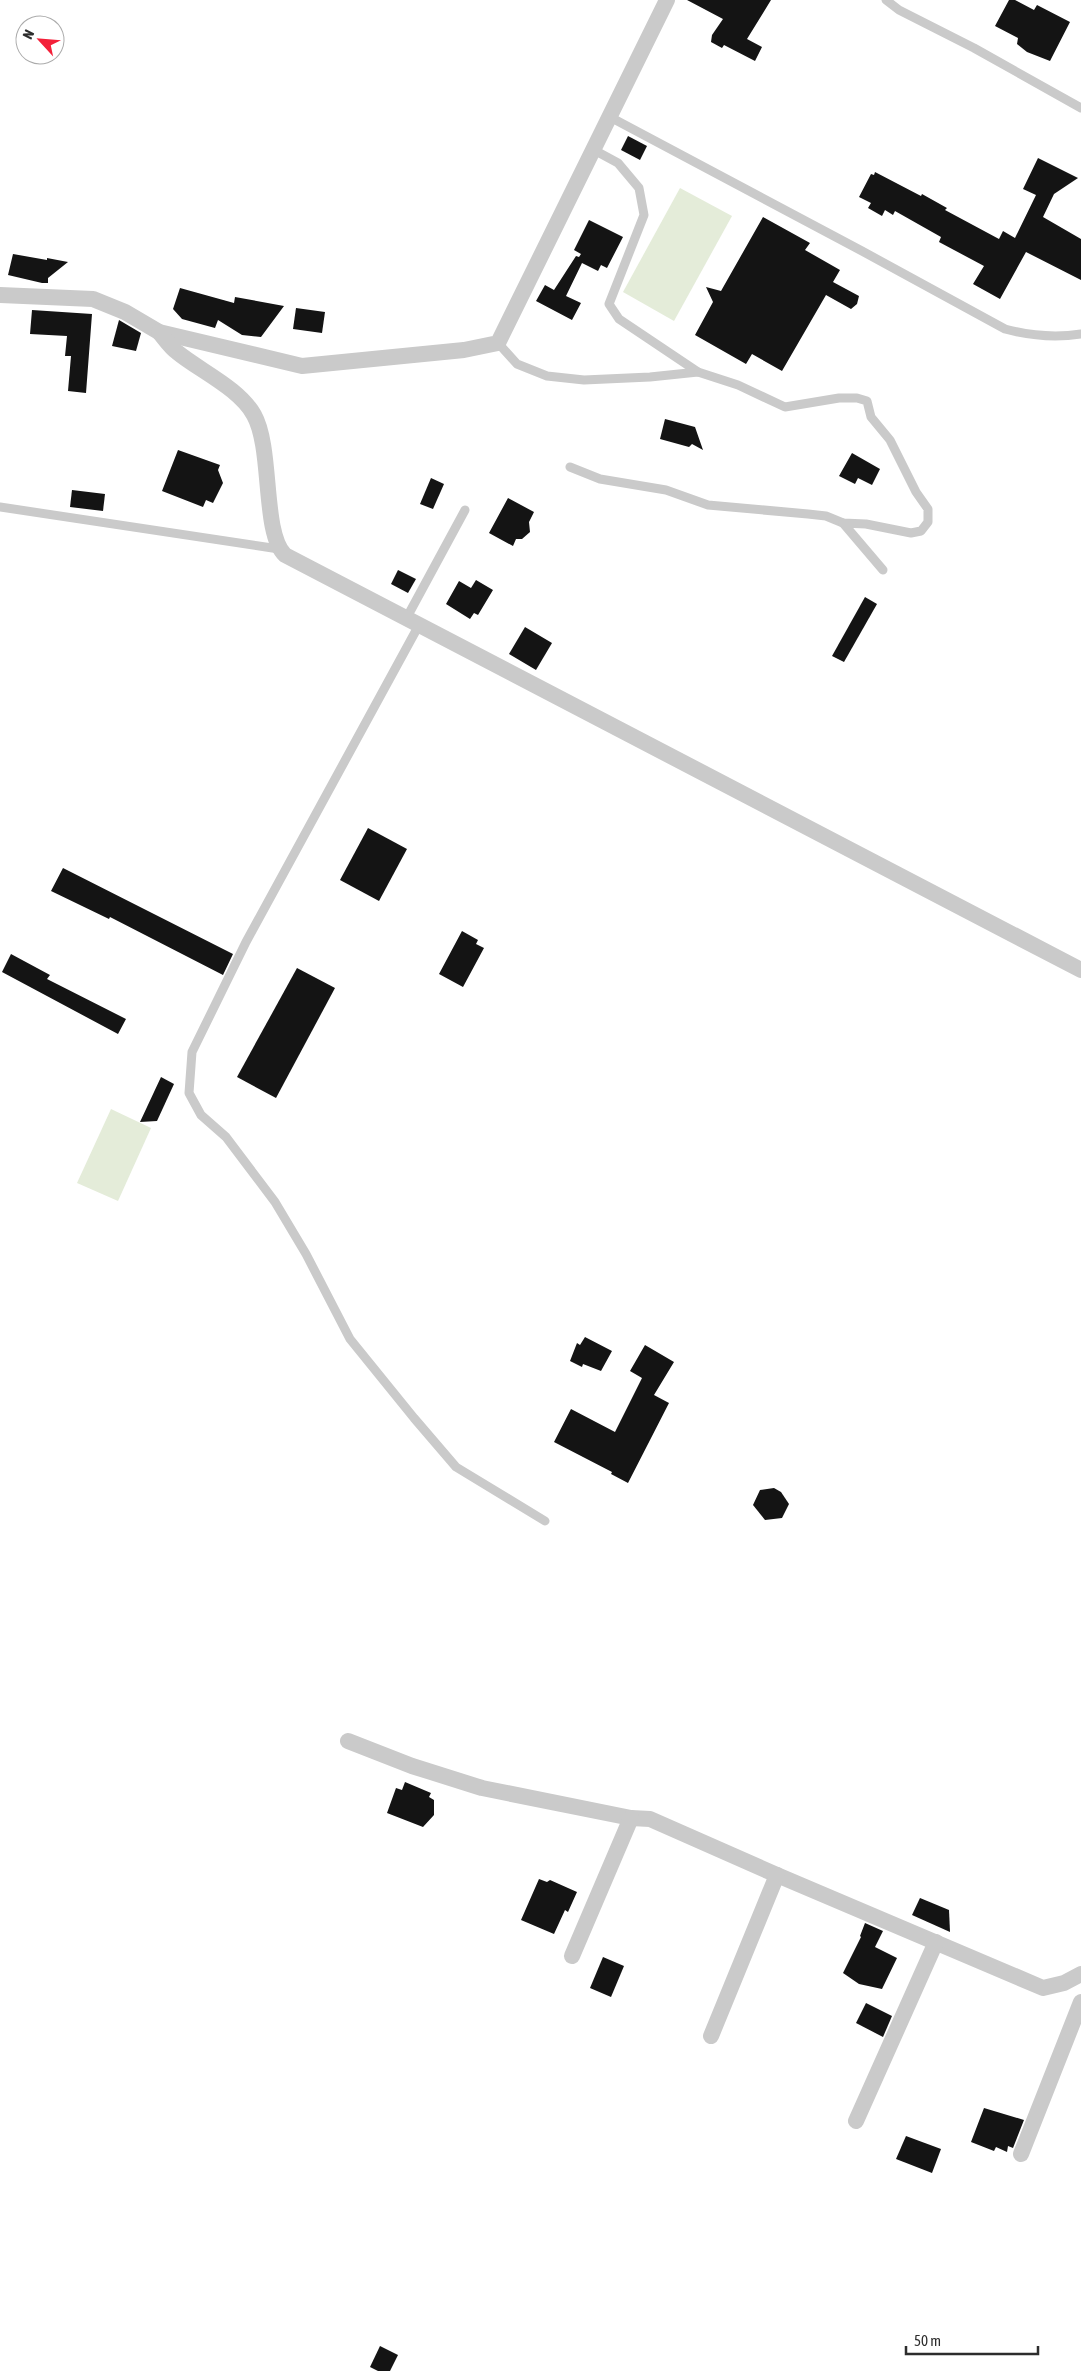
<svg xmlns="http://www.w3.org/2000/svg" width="1081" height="2371" font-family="'Asap Condensed',sans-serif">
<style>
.green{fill:#e4ecd9}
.building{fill:#141414}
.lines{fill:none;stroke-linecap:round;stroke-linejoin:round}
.lane{stroke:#cacaca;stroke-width:9}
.street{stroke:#cacaca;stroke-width:16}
</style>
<rect width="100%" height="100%" fill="#fff"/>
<!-- green -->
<g class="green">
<polygon points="680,188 732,216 674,321 623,292"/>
<polygon points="111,1109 151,1128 118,1201 77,1183"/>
</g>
<!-- building -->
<g class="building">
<polygon points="687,0 771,0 747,39 762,47 755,61 724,45 722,48 711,42 712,35 723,19"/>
<polygon points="1009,0 1015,0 1034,10 1037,5 1070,22 1050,61 1027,52 1017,44 1018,38 995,26"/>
<polygon points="628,136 647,146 640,160 621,150"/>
<polygon points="1038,158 1078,178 1054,194 1043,217 1081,239 1081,280 1026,252 1000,299 973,284 984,266 939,242 941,237 895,211 893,215 885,210 882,216 868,208 871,203 859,197 871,174 874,175 875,172 921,196 922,194 947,208 945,210 999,239 1003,231 1015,238 1036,195 1023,189"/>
<polygon points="763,217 810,243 805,250 840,270 833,282 859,296 857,304 851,309 826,295 782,371 752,354 746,364 695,335 713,302 706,287 721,291"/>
<polygon points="589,220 623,237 607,268 601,265 598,271 582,263 566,296 581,303 572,320 536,301 545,285 554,290 576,256 579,257 581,254 574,250"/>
<polygon points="13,254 47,260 47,258 68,262 48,278 48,283 42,283 8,275"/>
<polygon points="180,288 234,303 235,297 284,306 261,337 242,335 218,320 215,328 182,319 173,309"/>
<polygon points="296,308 325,312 322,333 293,329"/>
<polygon points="32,310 92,314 86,393 68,391 71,356 65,356 67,336 30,334"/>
<polygon points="119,320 141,333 136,351 112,346"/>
<polygon points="665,419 695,427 703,450 692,444 689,447 660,439"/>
<polygon points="178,450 220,465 218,470 223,483 213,503 206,500 203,507 162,491"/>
<polygon points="852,453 880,469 872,485 858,478 855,484 839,476"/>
<polygon points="431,478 444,484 433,509 420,504"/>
<polygon points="72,490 105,494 103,511 70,507"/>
<polygon points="508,498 534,512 529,522 530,532 522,539 516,539 513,546 489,533"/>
<polygon points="398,570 416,579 408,593 391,584"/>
<polygon points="476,580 493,590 478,615 474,613 470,619 446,604 459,581 471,588"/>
<polygon points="865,597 877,604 844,662 832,656"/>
<polygon points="525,627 552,643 536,670 509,654"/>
<polygon points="368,828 407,849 379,901 340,880"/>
<polygon points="63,868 233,954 223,975 110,917 109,919 51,891"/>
<polygon points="462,931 478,940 476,944 484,948 463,987 439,974"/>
<polygon points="11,954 50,975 47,979 126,1019 118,1034 2,972"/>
<polygon points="297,968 335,988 276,1098 237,1077"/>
<polygon points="161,1077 174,1084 157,1121 140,1122"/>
<polygon points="585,1337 612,1351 601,1371 583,1364 582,1367 570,1361 577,1343 580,1345"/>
<polygon points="645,1345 674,1362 654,1395 669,1403 628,1483 611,1474 612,1472 554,1442 571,1409 615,1432 642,1378 630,1371"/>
<polygon points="774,1488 781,1492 789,1504 782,1518 765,1520 753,1505 760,1490"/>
<polygon points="405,1782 431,1793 429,1797 434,1800 434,1815 423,1827 387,1813 396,1788 402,1790"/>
<polygon points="539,1879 547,1882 550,1880 577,1892 568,1912 565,1910 554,1934 521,1920"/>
<polygon points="920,1898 949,1910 950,1932 912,1915"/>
<polygon points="865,1923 883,1931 875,1947 897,1958 882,1989 859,1984 843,1973 861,1937 860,1936"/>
<polygon points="603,1957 624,1966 611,1997 590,1988"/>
<polygon points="866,2003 892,2016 883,2037 856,2023"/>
<polygon points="984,2108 1024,2120 1013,2148 1008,2146 1007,2152 996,2147 994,2151 971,2142"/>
<polygon points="906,2136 941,2149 932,2173 896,2159"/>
<polygon points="380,2346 398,2355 390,2371 378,2371 370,2367"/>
</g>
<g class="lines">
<!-- lane -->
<g class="lane">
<polyline points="886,0 899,10 974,48 1081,108"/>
<path d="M 610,117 L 862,251 L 1005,329 C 1031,336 1054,338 1081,334"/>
<polyline points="594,150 618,163 639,188 644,215 609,304 619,319 698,372"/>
<polyline points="498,343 517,364 547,376 584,380 650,377 698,372 738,385 785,407 839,398 857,398 867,401 871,417 890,440 916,492 928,509 928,522 921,531 911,533 866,524 843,523 826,516 808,514 708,505 666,490 600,479 570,467"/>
<polyline points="0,507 279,549"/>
<polyline points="843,523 883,570"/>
<polyline points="406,619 465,510"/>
<polyline points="419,625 246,942 192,1052 189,1093 201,1115 226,1137 275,1202 306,1254 350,1339 414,1418 456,1467 545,1521"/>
</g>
<!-- street -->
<g class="street">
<polyline points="0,295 93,299 125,312 159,332 302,366 464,350 498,343 667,0"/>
<path d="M 159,332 C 165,339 170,347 177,352 C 200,371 239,388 254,415 C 273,449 262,533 285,555 L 1081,970"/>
<polyline points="348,1741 412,1766 482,1788 631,1818 650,1819 777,1875 1043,1988 1064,1983 1081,1974"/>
<polyline points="572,1956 631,1818"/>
<polyline points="711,2036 777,1875"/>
<polyline points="856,2121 936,1942"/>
<polyline points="1021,2154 1081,2002"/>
</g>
</g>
<!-- north arrow -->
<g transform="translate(40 40) rotate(296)"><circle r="24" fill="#ffffff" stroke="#ababab"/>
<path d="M0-4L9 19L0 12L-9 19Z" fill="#f32039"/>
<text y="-8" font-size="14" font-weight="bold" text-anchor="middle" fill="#2d2d2d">N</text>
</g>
<!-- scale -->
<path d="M906 2346v8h132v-8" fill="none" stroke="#2d2d2d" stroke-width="2.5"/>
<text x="914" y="2346" font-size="15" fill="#2d2d2d" stroke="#ffffff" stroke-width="4" paint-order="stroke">50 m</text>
</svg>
